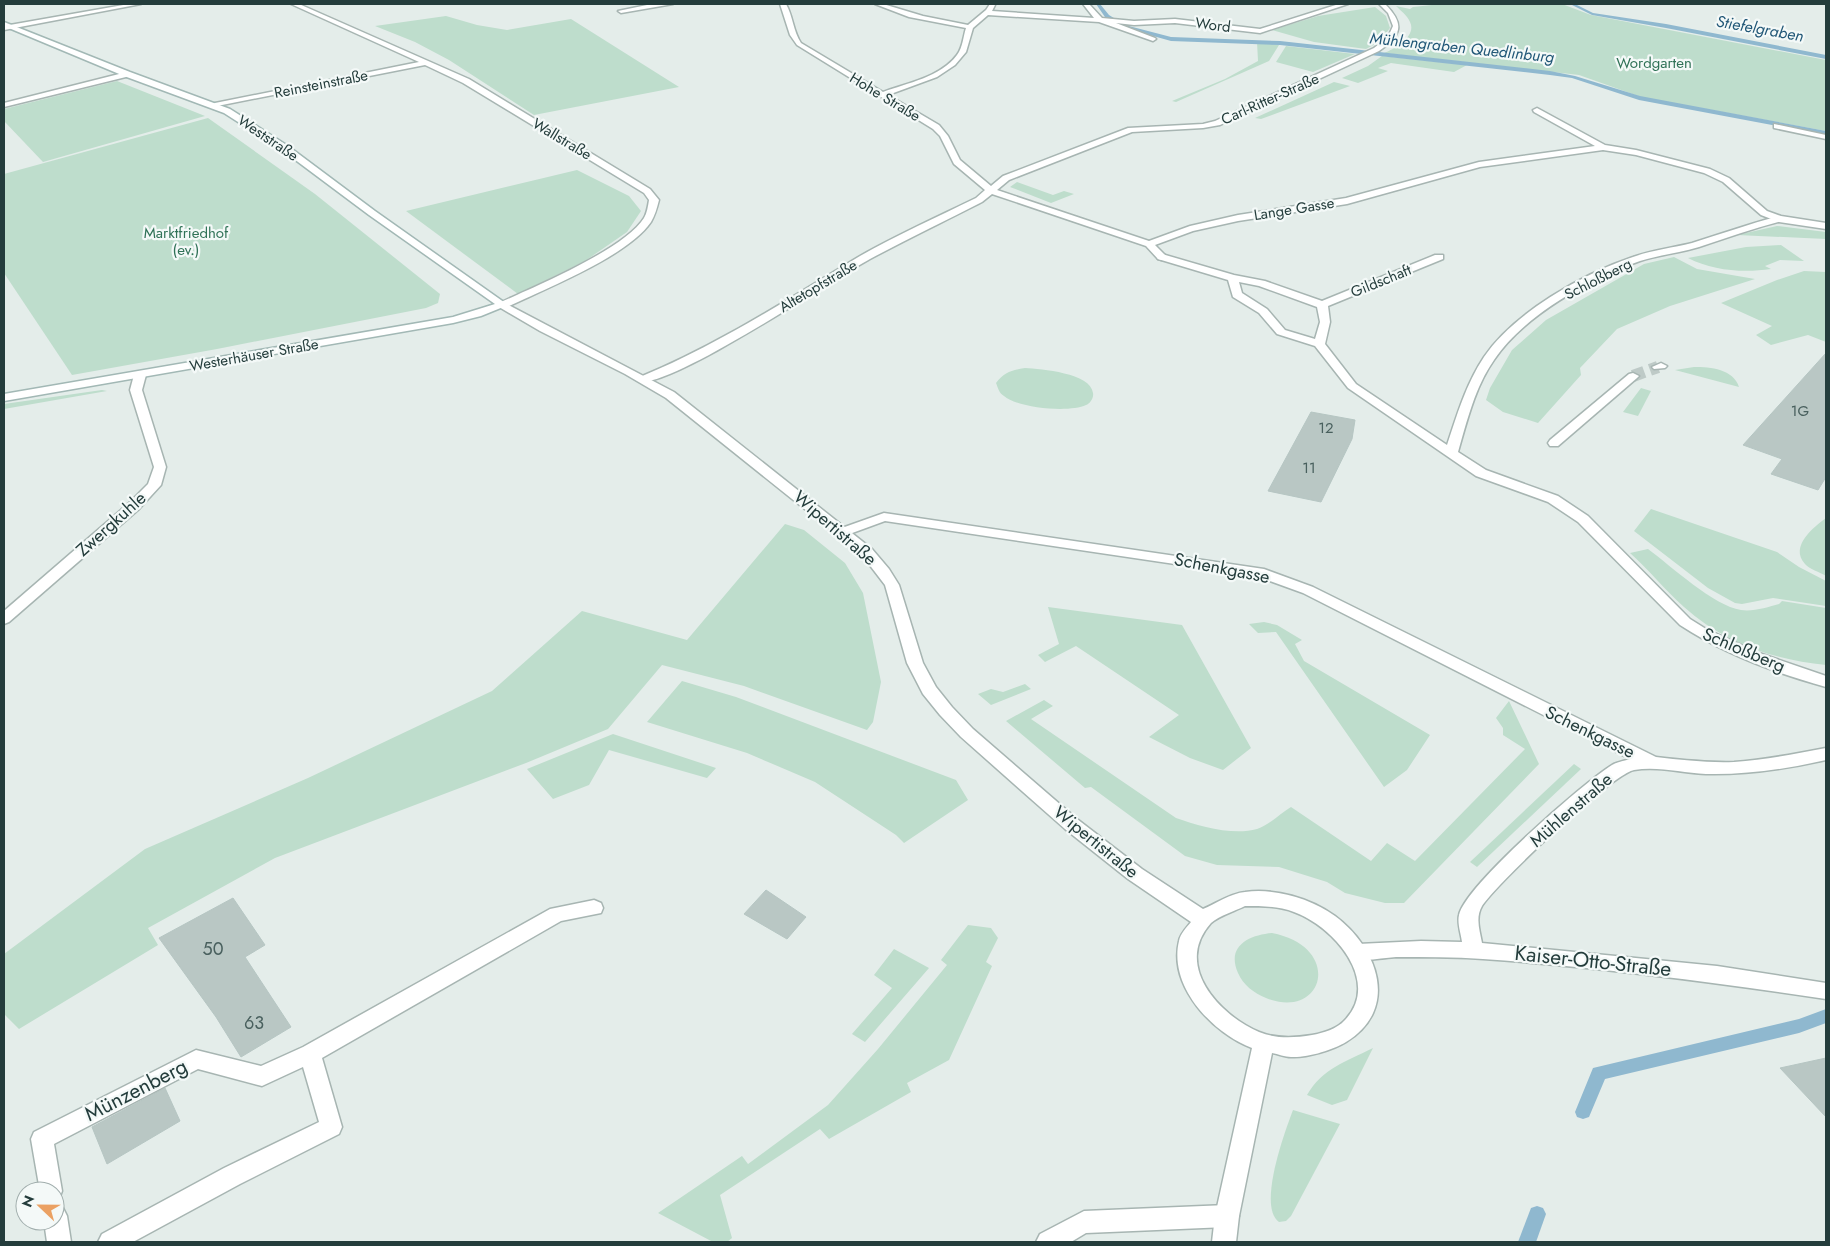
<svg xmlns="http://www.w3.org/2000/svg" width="1830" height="1246" font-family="Jost,sans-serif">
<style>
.green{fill:#beddcc}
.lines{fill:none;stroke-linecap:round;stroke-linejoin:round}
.stream{fill:#8fb8cf;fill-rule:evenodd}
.building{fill:#b9c7c4;stroke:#b6c6c3}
.pedestrian-tunnel{stroke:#becac7;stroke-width:12;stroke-dasharray:12 6;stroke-linecap:butt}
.pedestrian-casing{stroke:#a7b5b2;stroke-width:3}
.minor-casing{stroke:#a7b5b2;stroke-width:3}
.tertiary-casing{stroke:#a7b5b2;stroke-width:3}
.secondary-casing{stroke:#a2b8b5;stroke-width:3}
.pedestrian{fill:#fff;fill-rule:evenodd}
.minor{fill:#fff;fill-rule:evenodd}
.tertiary{fill:#fff;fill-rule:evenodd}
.secondary{fill:#fff;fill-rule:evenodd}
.labels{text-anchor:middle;stroke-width:4.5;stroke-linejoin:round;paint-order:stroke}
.far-street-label{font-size:15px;fill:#243d3c;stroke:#f4f9f8}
.far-park-label{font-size:15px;fill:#307257;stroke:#f4f9f8}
.number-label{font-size:15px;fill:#49605e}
.far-water-label{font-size:16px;font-style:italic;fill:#215777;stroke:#f4f9f8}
.street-label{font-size:18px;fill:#243d3c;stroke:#f4f9f8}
.near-number-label{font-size:18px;fill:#49605e}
.near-street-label{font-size:21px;fill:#243d3c;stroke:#f4f9f8}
</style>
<rect width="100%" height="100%" fill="#e4edea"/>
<!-- green -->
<g class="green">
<path d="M 1441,4 L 1562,4 L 1591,15 L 1826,60 L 1826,131 L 1641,97 L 1579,75 L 1384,53 C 1395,49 1417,36 1410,22 C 1407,15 1401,11 1396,6 L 1410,9 L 1413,7 Z"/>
<polygon points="1375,7 1386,16 1390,28 1379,42 1366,49 1314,42 1272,30 1318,16"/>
<polygon points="446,16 477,25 507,30 571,19 679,87 534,115 449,60 415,42 375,26"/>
<polygon points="1257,42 1279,45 1269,61 1176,102 1172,101 1225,79 1258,61"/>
<polygon points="1286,46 1355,54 1313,72 1276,62"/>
<polygon points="1382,56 1467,65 1454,72 1391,63 1378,68 1388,71 1358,83 1342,78 1368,66"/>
<polygon points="117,81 205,116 43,162 4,121 4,109"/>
<polygon points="1334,82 1350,86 1261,119 1255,118"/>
<polygon points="208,118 315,194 440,294 438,303 426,308 217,349 72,375 4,273 4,174"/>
<polygon points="577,170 629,196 641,211 627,232 585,261 518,294 406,211"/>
<polygon points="1017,182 1053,195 1064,191 1074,194 1051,203 1010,187"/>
<polygon points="1777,226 1826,232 1826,239 1737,235"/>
<path d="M 1781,245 L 1804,261 L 1780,260 L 1765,266 L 1771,269 C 1744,273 1713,271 1688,258 L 1746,247 Z"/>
<polygon points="1674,257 1697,269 1755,279 1670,306 1617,329 1580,368 1581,375 1538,423 1503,412 1486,400 1490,388 1512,350 1546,320 1644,264"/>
<polygon points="1804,271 1826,272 1826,342 1808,335 1771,345 1756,335 1772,326 1721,303 1777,280"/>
<path d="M 1694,367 C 1711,367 1733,369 1739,387 L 1675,370 Z"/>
<path d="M 1025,368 C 1041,369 1091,373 1093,393 C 1094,398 1090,404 1086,405 C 1069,413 1018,408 1004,396 C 999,393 998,388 996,383 C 1004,372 1013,370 1025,368 Z"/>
<polygon points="1641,388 1651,391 1638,416 1623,412"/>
<polygon points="102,390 107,391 4,409 4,404"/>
<polygon points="1651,509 1777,552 1799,567 1826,581 1826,606 1773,598 1742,604 1735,603 1708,588 1634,531"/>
<path d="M 1826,518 L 1826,576 C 1820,572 1809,569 1805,564 C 1789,546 1814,527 1826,518 Z"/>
<polygon points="785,524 804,530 845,563 863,593 881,682 873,722 867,730 744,686 662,665 608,729 526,763 275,858 148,928 158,945 19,1029 4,1014 4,954 145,849 308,778 492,691 582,611 687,640"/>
<path d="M 1648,549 C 1671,566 1714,606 1741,610 C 1753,612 1768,607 1779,604 L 1782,601 L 1826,608 L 1826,665 C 1774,660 1724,643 1684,607 C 1665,590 1649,570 1630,553 Z"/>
<polygon points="1048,607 1182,625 1251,748 1223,770 1190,758 1149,737 1179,715 1076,646 1045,662 1038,655 1059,644"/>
<polygon points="1264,622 1277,625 1302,640 1295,644 1304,661 1430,735 1407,770 1384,787 1276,632 1258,633 1249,624"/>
<polygon points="682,681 736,697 956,780 968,800 904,843 896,835 815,782 747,753 647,722"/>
<polygon points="1025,684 1031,689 991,705 978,694 991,689 1003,692"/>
<path d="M 1044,700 L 1053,706 L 1031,719 L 1176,818 C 1199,826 1233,836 1257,829 C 1269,825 1281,813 1291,807 L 1371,861 L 1387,843 L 1415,861 L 1525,749 L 1503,735 L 1503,728 L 1496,718 L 1509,701 L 1539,764 L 1404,903 L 1385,903 L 1345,893 L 1327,882 L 1279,867 L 1217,865 L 1185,856 L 1091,787 L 1085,788 L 1006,721 Z"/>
<polygon points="613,734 716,768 707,778 609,750 589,785 553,799 527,769"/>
<polygon points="1574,764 1581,769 1477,867 1470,862"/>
<polygon points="968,925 991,928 998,938 986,962 992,966 949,1060 907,1083 911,1092 829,1139 820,1129 720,1195 732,1238 727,1242 713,1242 658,1213 742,1156 748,1164 828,1105 878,1049 947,965 941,960"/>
<path d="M 1272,933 C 1344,947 1324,1021 1266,998 C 1254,993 1243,985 1238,973 C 1226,946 1249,935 1272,933 Z"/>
<polygon points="894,949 929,968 865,1042 852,1034 892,988 874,975"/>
<path d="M 1373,1048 L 1347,1100 L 1332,1105 L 1307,1095 C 1323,1068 1345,1062 1373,1048 Z"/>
<path d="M 1293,1110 L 1340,1124 L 1291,1216 L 1286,1221 L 1279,1222 C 1257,1207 1285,1131 1293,1110 Z"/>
</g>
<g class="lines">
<!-- stream -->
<g class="stream">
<polygon points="1096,4 1100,4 1109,15 1125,25 1171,37 1280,41 1550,71 1575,76 1640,96 1826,131 1826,135 1639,100 1572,78 1550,75 1280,45 1171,41 1121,27 1105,17"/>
<polygon points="1570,4 1575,4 1593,13 1666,24 1826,55 1826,59 1666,28 1592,15"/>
<polygon points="1826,1009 1826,1023 1799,1033 1605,1079 1589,1117 1583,1119 1577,1117 1575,1112 1593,1068 1799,1019"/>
<polygon points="1537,1206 1543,1208 1546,1214 1536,1242 1518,1242 1531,1208"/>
</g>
</g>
<!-- building -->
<g class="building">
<polygon points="1826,353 1826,477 1818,490 1771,474 1782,459 1743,445"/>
<polygon points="1311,412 1355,420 1352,439 1321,502 1268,491"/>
<polygon points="766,890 806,917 787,939 744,914"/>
<polygon points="233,898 265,945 245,957 291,1027 241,1057 216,1017 159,938"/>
<polygon points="1826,1058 1826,1117 1780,1068"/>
<polygon points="165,1088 180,1121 107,1164 92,1127"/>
</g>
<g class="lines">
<!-- pedestrian-tunnel -->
<polyline class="pedestrian-tunnel" points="1633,376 1658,367"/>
<!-- pedestrian casing -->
<g class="pedestrian-casing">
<g id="pedestrian">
<path d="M 1779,216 L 1782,217 L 1782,221 C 1754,228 1727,238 1699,247 C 1679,253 1659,255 1640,261 C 1591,278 1523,316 1494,360 C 1475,387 1467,421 1458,452 L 1486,470 L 1558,496 L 1588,516 L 1690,619 L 1706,629 L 1759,653 L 1826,676 L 1826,687 C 1775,673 1724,654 1680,625 L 1578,522 L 1548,502 L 1476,476 L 1348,388 L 1315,346 L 1277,334 L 1259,313 L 1233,297 L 1228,280 L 1158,259 L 1157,257 L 1162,254 L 1234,275 L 1265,281 L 1322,301 L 1435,255 L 1443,255 L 1443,259 L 1328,306 L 1330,322 L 1325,344 L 1356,384 L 1447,445 C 1457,415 1466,384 1484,357 C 1514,313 1582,274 1633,257 C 1652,250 1672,248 1692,243 C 1721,234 1749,224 1779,216 ZM 1239,282 L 1259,286 L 1317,307 L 1320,322 L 1315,339 L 1285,330 L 1267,309 L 1242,293 Z"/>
<polygon points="1661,363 1667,366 1665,368 1654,369 1652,367"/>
<polygon points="1633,373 1639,376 1637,378 1558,446 1550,446 1548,443 1550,440 1629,374"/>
</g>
</g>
<!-- minor casing -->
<g class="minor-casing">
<g id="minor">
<polygon points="129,4 141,4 4,30 4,26"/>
<path d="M 291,4 L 299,4 L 469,79 L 650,189 L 659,200 C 657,208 655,215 651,222 C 628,256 545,289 507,307 L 499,307 L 498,305 L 499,303 C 534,287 625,249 644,218 C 647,213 648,206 649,200 L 644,193 L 463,83 L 425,65 L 212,107 L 211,105 L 215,103 L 419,62 Z"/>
<polygon points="646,4 673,4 621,13 618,11 647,5"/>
<path d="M 780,4 L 786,4 C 793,16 793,31 801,43 L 883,92 C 907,83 941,77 957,55 C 963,47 963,37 966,28 L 909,17 L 875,4 L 883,4 L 923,16 L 968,25 L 986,10 L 990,4 L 995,5 L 992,11 L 1094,18 L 1083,4 L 1089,4 L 1102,18 L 1134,21 L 1175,19 L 1260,29 L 1339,4 L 1348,4 L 1260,33 L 1175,23 L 1134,25 L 1116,23 L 1155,38 L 1156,39 L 1153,41 L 1099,22 L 988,15 L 973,28 L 966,52 L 955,65 L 937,77 L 888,95 L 939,125 L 948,136 L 960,160 L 991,186 L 1003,176 L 1128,128 L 1203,124 L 1215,121 L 1374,48 L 1388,37 L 1393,26 L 1388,13 L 1379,4 L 1385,4 C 1405,24 1402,35 1379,51 L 1220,125 L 1203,128 L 1132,132 L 1009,180 L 997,190 L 1149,241 L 1190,226 L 1238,215 L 1346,198 L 1479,162 L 1595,146 L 1534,112 L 1533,110 L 1537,108 L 1605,145 L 1636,150 L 1710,169 L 1729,178 L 1767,211 L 1781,216 L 1826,223 L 1826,229 L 1779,222 L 1761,215 L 1723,182 L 1704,173 L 1636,155 L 1603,150 L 1480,167 L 1347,204 L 1238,221 L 1193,231 L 1155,245 L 1167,257 L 1162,260 L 1158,259 L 1146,246 L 992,194 L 982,202 C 945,221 907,239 870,259 C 835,278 669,389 640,381 L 638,379 L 640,377 C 718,345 788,299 860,256 C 897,235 937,217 976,198 L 985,190 L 954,164 L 940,136 L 933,129 L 797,45 L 790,35 Z"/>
<polygon points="127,72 131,74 130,76 4,107 4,103"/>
<polygon points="1774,124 1826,135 1826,139 1774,128"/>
<polygon points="140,372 146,375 142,390 166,467 161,485 139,509 9,622 4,624 4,611 129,503 148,484 154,467 130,390 134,375"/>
<path d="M 884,513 L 1264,569 L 1313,587 L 1656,757 C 1682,760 1708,763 1734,762 C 1765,760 1795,754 1826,748 L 1826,760 C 1786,769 1747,775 1706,774 C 1682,773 1658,766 1634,770 C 1612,774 1496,884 1482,906 C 1475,918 1480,931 1482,943 L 1717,966 L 1826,983 L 1826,999 C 1713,982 1598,967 1483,959 C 1454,957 1425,957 1396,957 C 1382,958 1365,962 1351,958 L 1348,952 L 1351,946 L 1358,944 L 1421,941 L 1462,942 C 1461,934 1457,923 1459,915 C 1465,886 1583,783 1612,765 C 1617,762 1624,761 1630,759 L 1303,593 L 1256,576 L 885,521 L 844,536 L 837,532 L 839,529 Z"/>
<polygon points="594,900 601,903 603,908 601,913 561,921 322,1058 342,1127 339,1134 240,1184 133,1242 98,1242 102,1234 224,1168 319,1122 303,1067 262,1086 198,1069 54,1144 62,1191 59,1199 55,1200 55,1191 40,1191 31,1139 34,1132 196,1050 261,1066 303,1047 550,909"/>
<polygon points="55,1205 63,1208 67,1216 71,1242 47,1242 44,1221 55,1221"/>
<polygon points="1227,1205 1235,1208 1239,1216 1235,1224 1227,1227 1086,1233 1071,1242 1036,1242 1040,1234 1084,1211"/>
</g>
</g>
<!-- tertiary casing -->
<g class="tertiary-casing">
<path id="tertiary" d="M 503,302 L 674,392 L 872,549 L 889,569 L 899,585 L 923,663 L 936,687 L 952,707 L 973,729 L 1077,819 L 1142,869 L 1203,909 C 1215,904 1231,893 1245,892 C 1275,888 1310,898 1335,916 C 1378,948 1400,1009 1346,1042 C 1333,1050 1307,1058 1291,1057 C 1285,1057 1278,1054 1272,1053 L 1239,1216 L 1236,1242 L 1212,1242 L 1215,1216 L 1252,1048 C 1214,1034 1168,987 1179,941 C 1180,934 1187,927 1191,922 L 1128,879 L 1065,829 L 961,737 L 940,715 L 923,694 L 907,663 L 885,585 L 862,555 L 666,398 L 625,374 L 540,331 L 499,307 L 498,305 L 499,303 ZM 1245,906 C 1261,906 1279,906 1294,912 C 1333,926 1382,981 1345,1020 C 1337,1029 1323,1033 1312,1035 C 1294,1038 1276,1039 1259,1032 C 1219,1015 1173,965 1211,923 C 1219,916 1235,911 1245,906 Z"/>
</g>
<!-- secondary casing -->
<g class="secondary-casing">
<polygon id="secondary" points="4,22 130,72 230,109 288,146 375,211 508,305 481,316 453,323 4,401 4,394 453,317 495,304 369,215 282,150 224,113 124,76 4,26"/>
</g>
<!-- pedestrian -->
<use href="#pedestrian" class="pedestrian"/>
<!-- minor -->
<use href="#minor" class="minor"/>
<!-- tertiary -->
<use href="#tertiary" class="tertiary"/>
<!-- secondary -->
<use href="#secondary" class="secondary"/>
</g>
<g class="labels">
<!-- far-street labels -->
<g class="far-street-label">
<text transform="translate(1213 25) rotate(7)" y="5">Word</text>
<text transform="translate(321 84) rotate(-11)" y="5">Reinsteinstraße</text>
<text transform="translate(885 97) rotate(31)" y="5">Hohe Straße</text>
<text transform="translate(1270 99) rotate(-24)" y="5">Carl-Ritter-Straße</text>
<text transform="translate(268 138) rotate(34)" y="5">Weststraße</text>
<text transform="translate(562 139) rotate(31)" y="5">Wallstraße</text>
<text transform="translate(1294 209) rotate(-9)" y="5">Lange Gasse</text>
<text transform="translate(1598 279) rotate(-27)" y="5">Schloßberg</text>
<text transform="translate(1381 281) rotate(-22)" y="5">Gildschaft</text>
<text transform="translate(818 286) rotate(-31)" y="5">Altetopfstraße</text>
<text transform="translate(254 355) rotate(-10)" y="5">Westerhäuser Straße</text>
</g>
<!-- far-park labels -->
<g class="far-park-label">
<text x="1654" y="68">Wordgarten</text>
<text x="186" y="238">Marktfriedhof<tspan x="186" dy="17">(ev.)</tspan></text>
</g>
<!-- number labels -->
<g class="number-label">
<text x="1800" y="416">1G</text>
<text x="1326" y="433">12</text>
<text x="1309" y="473">11</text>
</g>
<!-- far-water labels -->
<g class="far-water-label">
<text transform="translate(1760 28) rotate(10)" y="6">Stiefelgraben</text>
<text transform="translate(1462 47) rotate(6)" y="6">Mühlengraben Quedlinburg</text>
</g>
<!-- street labels -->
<g class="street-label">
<text transform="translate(111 524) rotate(-42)" y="6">Zwergkuhle</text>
<text transform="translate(835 528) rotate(41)" y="6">Wipertistraße</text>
<text transform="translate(1222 568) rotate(11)" y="6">Schenkgasse</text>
<text transform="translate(1744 650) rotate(23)" y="6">Schloßberg</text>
<text transform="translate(1590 732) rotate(26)" y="6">Schenkgasse</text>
<text transform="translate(1571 810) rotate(-41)" y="6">Mühlenstraße</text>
<text transform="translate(1096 842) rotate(39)" y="6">Wipertistraße</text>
</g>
<!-- near-number labels -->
<g class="near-number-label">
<text x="213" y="955">50</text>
<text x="254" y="1029">63</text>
</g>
<!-- near-street labels -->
<g class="near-street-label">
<text transform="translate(1593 961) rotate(6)" y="7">Kaiser-Otto-Straße</text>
<text transform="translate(136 1090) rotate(-27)" y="7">Münzenberg</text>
</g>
</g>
<!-- border -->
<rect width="1830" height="1246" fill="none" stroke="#243d3c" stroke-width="10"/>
<!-- north arrow -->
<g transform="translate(40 1206) rotate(292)"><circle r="24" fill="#f4f9f8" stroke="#a1aead"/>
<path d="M0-4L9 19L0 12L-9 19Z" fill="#eba163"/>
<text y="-8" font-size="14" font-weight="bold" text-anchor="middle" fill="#243d3c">N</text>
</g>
</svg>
